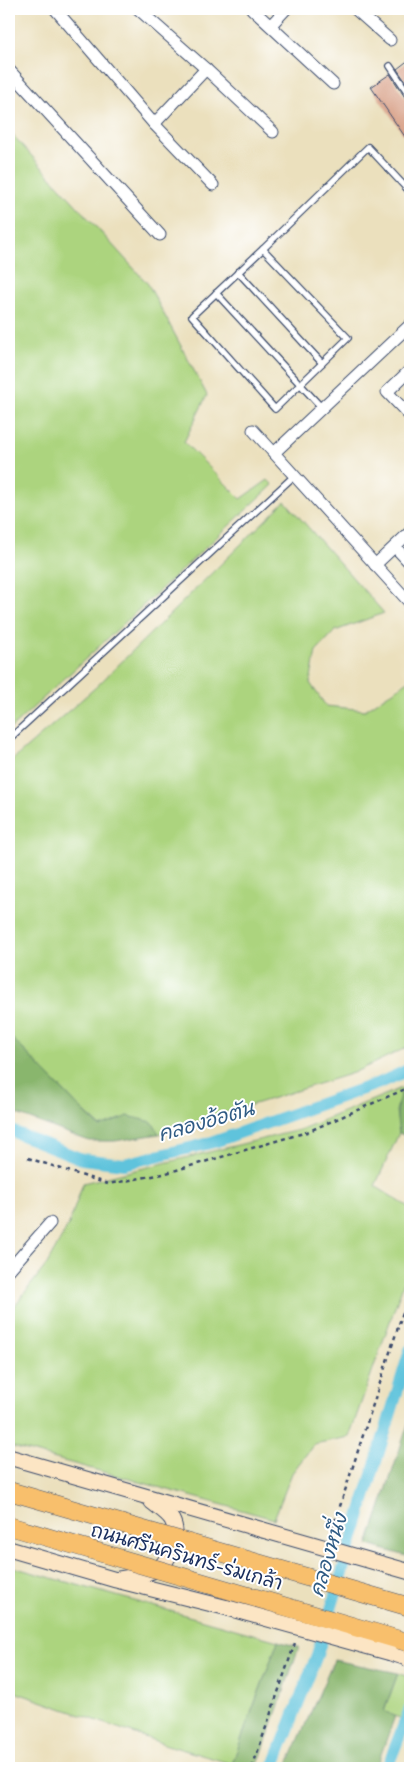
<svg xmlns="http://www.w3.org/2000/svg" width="419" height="1777" font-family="'Patrick Hand','Playpen Sans Thai',sans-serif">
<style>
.green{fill:#acd47e;stroke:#64826e}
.forest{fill:#89b66d;stroke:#527266}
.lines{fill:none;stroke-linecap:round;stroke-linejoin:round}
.canal{stroke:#5ec3dc;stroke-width:12}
.building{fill:#d9a38a}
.lane-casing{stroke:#3a4a6c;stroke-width:8}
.street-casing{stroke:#3a4a6c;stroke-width:13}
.secondary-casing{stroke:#3a4a6c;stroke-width:17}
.path{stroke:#3a4a6c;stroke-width:2.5;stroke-dasharray:4 4;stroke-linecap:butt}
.lane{stroke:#fff;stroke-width:5.5}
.street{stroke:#fff;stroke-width:11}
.secondary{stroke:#fce5c4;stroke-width:15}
.secondary-bridge-casing{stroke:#3a4a6c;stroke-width:17;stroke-linecap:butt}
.primary-bridge-casing{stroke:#3a4a6c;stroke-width:19;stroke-linecap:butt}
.secondary-bridge{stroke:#fce5c4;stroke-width:15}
.primary-bridge{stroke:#f8bf6c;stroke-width:18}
.labels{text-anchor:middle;stroke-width:4;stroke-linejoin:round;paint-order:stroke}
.street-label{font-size:19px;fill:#1b2f5e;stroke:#fff}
.water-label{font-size:20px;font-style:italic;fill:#2f5b84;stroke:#fff}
</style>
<rect width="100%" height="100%" fill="#fff"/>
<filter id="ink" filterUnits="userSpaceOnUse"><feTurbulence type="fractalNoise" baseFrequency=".02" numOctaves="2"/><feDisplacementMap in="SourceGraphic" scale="10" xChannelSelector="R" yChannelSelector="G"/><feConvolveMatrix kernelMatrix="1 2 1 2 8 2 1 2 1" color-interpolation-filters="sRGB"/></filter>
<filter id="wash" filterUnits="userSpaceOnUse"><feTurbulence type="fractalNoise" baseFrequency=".0096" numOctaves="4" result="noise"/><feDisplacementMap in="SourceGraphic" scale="20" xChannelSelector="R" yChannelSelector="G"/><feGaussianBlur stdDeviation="1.12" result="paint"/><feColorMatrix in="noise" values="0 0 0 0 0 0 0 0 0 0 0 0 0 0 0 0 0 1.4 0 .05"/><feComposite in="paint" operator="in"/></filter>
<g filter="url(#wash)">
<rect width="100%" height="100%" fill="#ebe0bd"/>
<!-- green -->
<g class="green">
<polygon points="9,131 148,284 207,395 184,442 241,499 268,480 273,485 9,730"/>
<polygon points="285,501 384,613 335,631 316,651 310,683 326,706 365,710 410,680 410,1046 353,1073 159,1134 152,1122 101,1127 79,1107 9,1035 9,763 96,687"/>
<polygon points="404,1087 396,1111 399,1133 375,1186 410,1208 410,1265 349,1437 314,1444 292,1473 274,1519 9,1446 9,1313 47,1264 69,1224 83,1183 299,1130"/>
<polygon points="9,1566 278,1641 232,1764 167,1745 9,1690"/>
<polygon points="398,1673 410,1677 410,1722 384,1712"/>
</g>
<!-- forest -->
<g class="forest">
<polygon points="9,1035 79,1107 100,1127 128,1116 152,1122 159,1134 115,1141 89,1141 9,1111"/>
<path d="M 410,1083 L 410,1138 L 399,1133 C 396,1116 394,1095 410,1083 Z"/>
<polygon points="410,1418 410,1557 368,1545"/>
<polygon points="278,1641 299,1647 257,1768 243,1768 232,1764"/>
<polygon points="334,1660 398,1673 384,1711 395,1716 376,1768 286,1768"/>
</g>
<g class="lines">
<!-- canal -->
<g class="canal">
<polyline points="9,1130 82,1159 124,1164 214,1142 382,1082 410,1069"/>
<polyline points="273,1768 317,1655 410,1350"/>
<polyline points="387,1768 410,1709"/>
</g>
</g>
<g id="blocks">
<!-- building -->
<g class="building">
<polygon points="410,59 410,88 397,69"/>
<polygon points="390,74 406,99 410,101 410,144 371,87"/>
</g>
</g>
</g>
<g filter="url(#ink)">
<use href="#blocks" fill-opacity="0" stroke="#3a4a6c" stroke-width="1"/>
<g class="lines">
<!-- lane casing -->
<g class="lane-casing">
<g id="lane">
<polyline points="390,66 410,96"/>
<polygon points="263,249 348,338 275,409 192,316"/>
<polyline points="263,249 368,147 410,192"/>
<polyline points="238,272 322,363"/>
<polyline points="216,293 322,408"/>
<polyline points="9,739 294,476"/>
</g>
</g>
<!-- street casing -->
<g class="street-casing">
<g id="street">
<polyline points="55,9 154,124 213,185"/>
<polyline points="138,9 206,69 273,132"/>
<polyline points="252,9 333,84"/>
<polyline points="355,9 390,40"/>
<polyline points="271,25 286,9"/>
<polyline points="9,70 160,235"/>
<polyline points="154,124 206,69"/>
<polyline points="410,370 387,392 410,416"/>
<polyline points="253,430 410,603"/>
<polyline points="274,453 410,325"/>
<polyline points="395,547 410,563"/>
<polyline points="375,565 410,532"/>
<polyline points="9,1270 50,1223"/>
</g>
</g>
<!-- secondary casing -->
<g class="secondary-casing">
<g id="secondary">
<polyline points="9,1457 263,1530"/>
<polyline points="9,1549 116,1580 228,1608"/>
<path d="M 119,1579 C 131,1577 146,1575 157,1569 C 171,1560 180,1535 172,1520 C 168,1513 158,1507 152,1502"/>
<polyline points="391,1653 410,1659"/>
</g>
</g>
<!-- path -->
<g class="path">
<polyline points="28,1158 108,1184 163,1174 307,1132 410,1087"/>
<polyline points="330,1537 403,1312 410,1297"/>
<polyline points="252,1768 296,1640"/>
</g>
<!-- lane -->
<use href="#lane" class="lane"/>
<!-- street -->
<use href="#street" class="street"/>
<!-- secondary -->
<use href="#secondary" class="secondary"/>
<!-- secondary-bridge casing -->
<g class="secondary-bridge-casing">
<g id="secondary-bridge">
<polyline points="263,1530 410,1572"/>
<polyline points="228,1608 391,1653"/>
</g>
</g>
<!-- primary-bridge casing -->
<g class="primary-bridge-casing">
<g id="primary-bridge">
<polyline points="9,1491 410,1607"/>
<polyline points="9,1526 410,1643"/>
</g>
</g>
<!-- secondary-bridge -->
<use href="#secondary-bridge" class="secondary-bridge"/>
<!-- primary-bridge -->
<use href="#primary-bridge" class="primary-bridge"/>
</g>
</g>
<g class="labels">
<!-- street labels -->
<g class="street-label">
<text transform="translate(187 1556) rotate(16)" y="7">ถนนศรีนครินทร์-ร่มเกล้า</text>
</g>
<!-- water labels -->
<g class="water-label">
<text transform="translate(206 1121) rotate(-16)" y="7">คลองอ้อตัน</text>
<text transform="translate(328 1555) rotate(-73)" y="7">คลองหนึ่ง</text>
</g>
</g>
<!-- margin -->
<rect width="419" height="1777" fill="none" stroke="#fff" stroke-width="30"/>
</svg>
